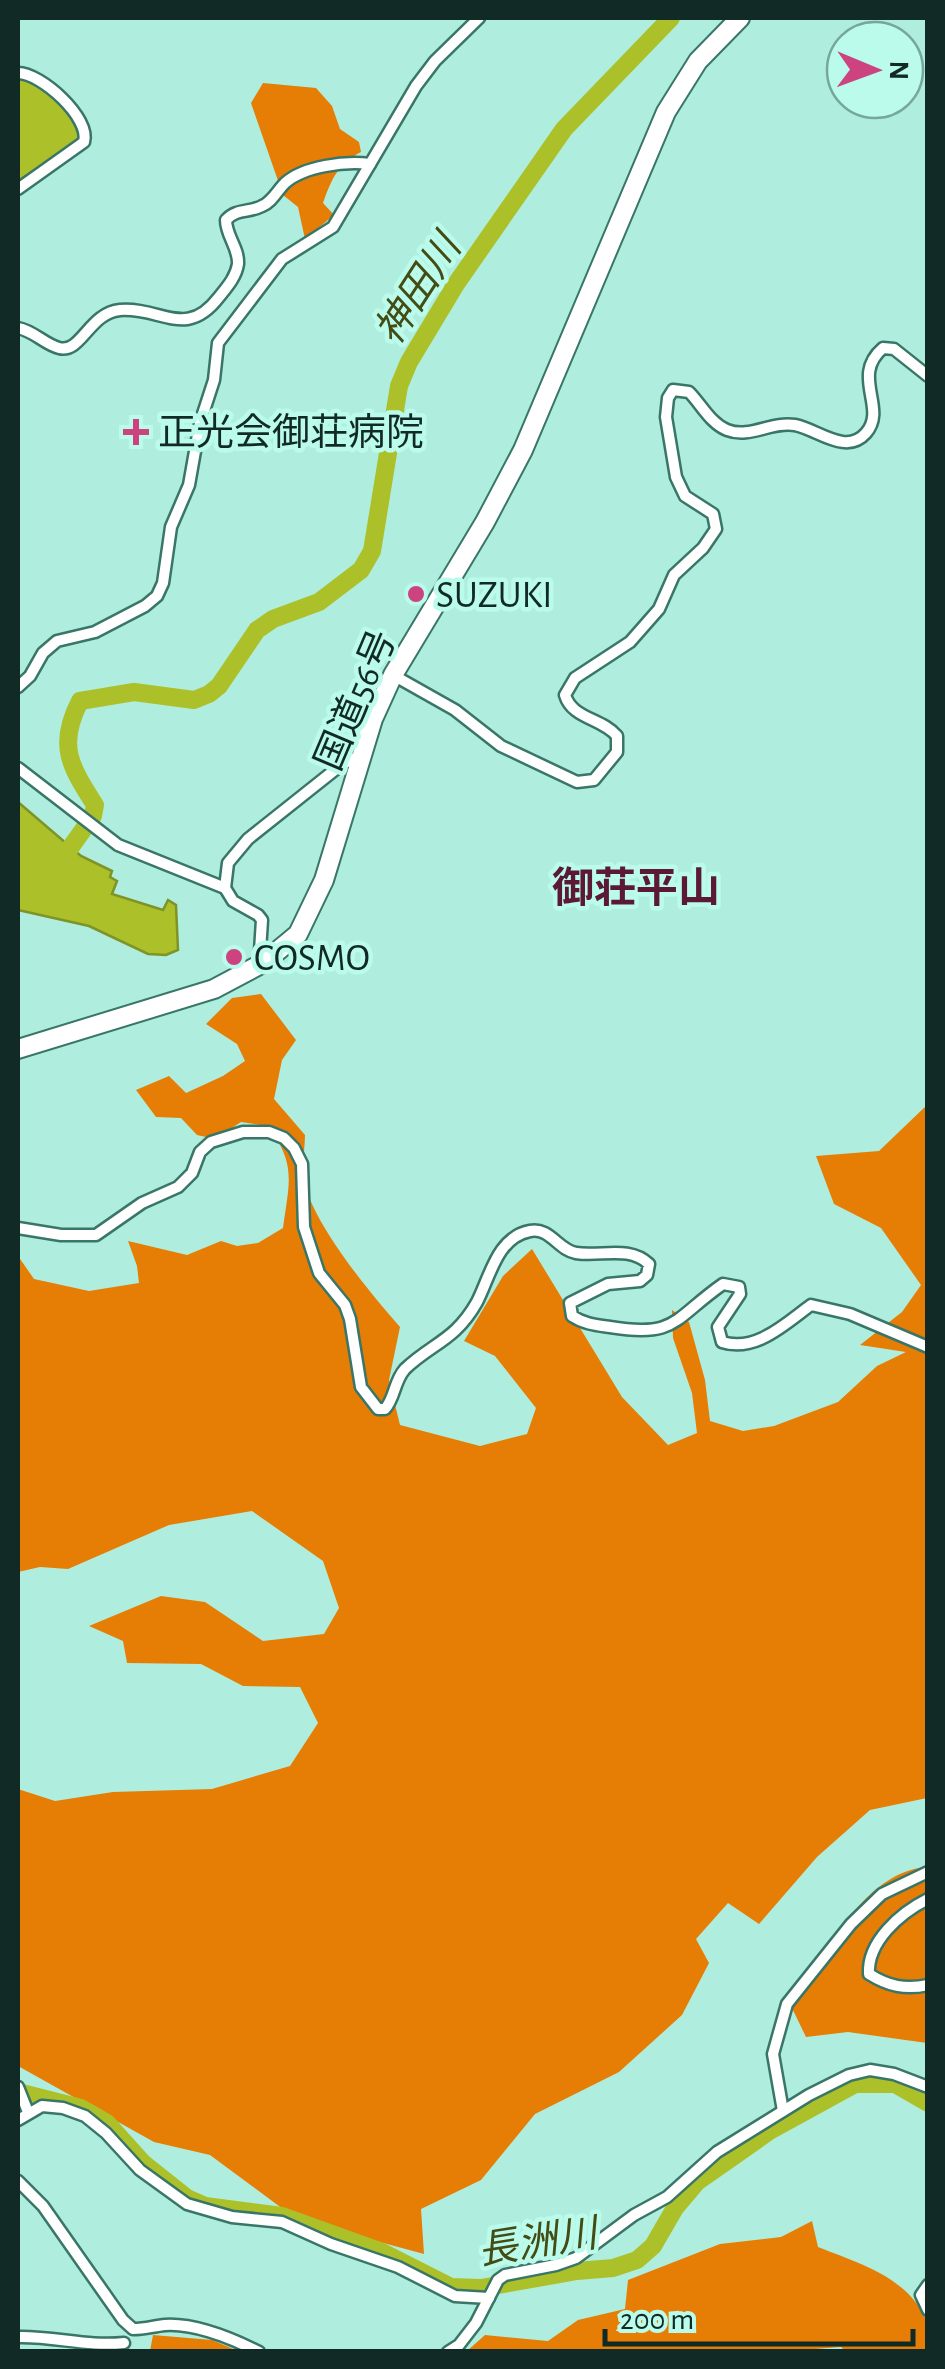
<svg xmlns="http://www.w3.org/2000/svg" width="945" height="2369" font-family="'Alegreya Sans','Noto Sans JP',sans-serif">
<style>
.forest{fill:#e67d04}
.water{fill:#acc029;stroke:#7e9328;stroke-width:2.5}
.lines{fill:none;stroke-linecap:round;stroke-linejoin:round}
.river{stroke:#acc029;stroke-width:18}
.street-casing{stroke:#397668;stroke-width:15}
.highway-casing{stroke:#397668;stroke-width:22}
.street{stroke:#fff;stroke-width:10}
.highway{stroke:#fff;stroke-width:18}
.poi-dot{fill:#cc437f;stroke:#bbfbeb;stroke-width:4}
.labels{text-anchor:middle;stroke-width:9;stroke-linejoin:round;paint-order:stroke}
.poi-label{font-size:38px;fill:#112a25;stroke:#bbfbeb;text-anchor:start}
.street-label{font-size:38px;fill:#112a25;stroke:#bbfbeb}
.water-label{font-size:40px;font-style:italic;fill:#434c14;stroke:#bbfbeb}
.quarter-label{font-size:42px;font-weight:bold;fill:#5b1936;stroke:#bbfbeb}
</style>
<rect width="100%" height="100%" fill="#afeede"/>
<!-- forest -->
<g class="forest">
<path d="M 263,83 L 316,88 L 332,106 L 340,129 L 359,142 L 361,152 C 338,164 332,178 323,203 L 334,215 L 305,239 L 298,207 L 283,195 L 251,103 Z"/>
<path d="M 261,994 L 296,1040 L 282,1060 L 274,1099 L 305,1135 C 305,1148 302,1162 303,1174 C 307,1218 371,1294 400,1327 L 389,1380 L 400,1425 L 480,1446 L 527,1434 L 536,1408 L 495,1356 L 464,1341 L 503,1276 L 532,1249 L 622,1397 L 668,1445 L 697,1433 L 692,1393 L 673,1338 L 672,1310 L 689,1322 L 705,1380 L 710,1421 L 743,1431 L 774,1426 L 838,1402 L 877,1366 L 906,1352 L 860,1345 L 902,1312 L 921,1285 L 881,1228 L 834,1204 L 816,1156 L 879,1151 L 927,1105 L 927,1798 L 870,1810 L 817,1857 L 759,1924 L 728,1903 L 696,1939 L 709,1963 L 682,2015 L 619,2072 L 535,2114 L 481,2180 L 421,2209 L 424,2254 L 365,2238 L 283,2209 L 210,2155 L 154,2142 L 18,2066 L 18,1789 L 55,1801 L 113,1792 L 212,1789 L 290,1766 L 318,1723 L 300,1687 L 243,1686 L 201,1664 L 127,1663 L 123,1641 L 89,1626 L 161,1596 L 205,1602 L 263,1641 L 324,1634 L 339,1608 L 323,1561 L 252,1511 L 169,1525 L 68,1569 L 40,1567 L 18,1572 L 18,1256 L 34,1279 L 89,1291 L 139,1283 L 137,1266 L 128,1241 L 187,1255 L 221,1241 L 237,1246 L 258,1243 L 283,1228 C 289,1182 297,1165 268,1126 L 241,1122 L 215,1139 L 197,1135 L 181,1118 L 156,1117 L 136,1090 L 169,1076 L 186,1093 L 223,1076 L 245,1061 L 237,1044 L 206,1024 L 232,998 Z"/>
<path d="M 927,1867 L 927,2043 L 848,2032 L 806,2037 L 792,2008 C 820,1959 864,1871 927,1867 Z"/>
<path d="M 812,2221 L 818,2247 C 858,2263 908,2277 926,2320 C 930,2329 928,2342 927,2351 L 845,2351 L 841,2347 L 777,2352 L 467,2351 L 485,2335 L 548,2341 L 578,2320 L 625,2309 L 628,2280 L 720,2244 L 781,2237 Z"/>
<polygon points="153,2335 212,2340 238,2351 150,2351"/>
</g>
<!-- water -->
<g class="water">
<path d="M 18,76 C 42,81 82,113 80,140 L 18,181 Z"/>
<polygon points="18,802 81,856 112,871 110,877 117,881 112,894 163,910 168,900 176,905 178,950 166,955 148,954 89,926 18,910"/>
</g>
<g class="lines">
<!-- river -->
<g class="river">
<path d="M 63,858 L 93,816 L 95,805 C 70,766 57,745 80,701 L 134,692 L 194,700 L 209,694 L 219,686 L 257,630 L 273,619 L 319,602 L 361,570 L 372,551 L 399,386 L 409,362 L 456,284 L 564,129 L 671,18"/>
<polyline points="18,2092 81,2108 107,2123 143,2163 187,2198 205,2206 282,2216 382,2252 451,2287 481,2288 577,2271 613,2268 637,2260 653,2246 675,2208 697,2182 771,2130 855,2084 895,2084 928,2103"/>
</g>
<!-- street casing -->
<g class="street-casing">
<g id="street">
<path d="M 18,73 C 41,73 91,118 84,142 L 18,189"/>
<path d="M 18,328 C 34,331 44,344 59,348 C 81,354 89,313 120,310 C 162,307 186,340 219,297 C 227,287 236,277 238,264 C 239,248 226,236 226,220 C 237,208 249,213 262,206 C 272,202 277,191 285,183 C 304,166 345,161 370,164"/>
<path d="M 393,675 L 455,710 L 501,746 L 577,782 L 594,780 L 617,752 L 617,736 C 602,718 572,719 565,695 L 575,678 L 630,642 L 659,609 L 674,575 L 703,548 L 716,529 L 713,514 L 685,496 L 676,477 L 666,417 L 668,398 L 673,390 L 689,392 C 701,404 710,423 727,430 C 750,439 771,421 795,425 C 817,429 846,456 866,433 C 888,408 850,376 883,348 L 894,349 L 928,376"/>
<polyline points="18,687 30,676 43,653 57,641 95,632 145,606 157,596 163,583 171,527 189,485 200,423 214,380 218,343 282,259 333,227 416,86 435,61 479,18"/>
<polyline points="18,768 118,845 225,888"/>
<polyline points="263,963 260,951 262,920 258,915 233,901 225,888 228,863 248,839 336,769 351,759 360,758"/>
<path d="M 18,1228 L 61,1235 L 96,1235 L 142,1203 L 178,1187 L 192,1173 L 200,1152 L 211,1142 L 243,1132 L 269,1132 L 284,1138 L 294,1148 L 302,1164 L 304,1227 L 319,1273 L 345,1305 L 350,1319 L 361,1387 L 378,1409 L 385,1409 C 395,1398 394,1381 405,1369 C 432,1343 455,1341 477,1302 C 490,1277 497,1237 530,1231 C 550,1227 558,1250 576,1253 C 601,1257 629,1245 649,1264 L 647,1275 L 640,1281 L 608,1284 L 570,1303 L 572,1316 C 584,1324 596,1325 610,1327 C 677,1338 673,1319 723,1284 L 739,1287 L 740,1294 L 718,1327 L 722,1342 C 756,1353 786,1323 811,1305 L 850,1314 L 928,1347"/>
<path d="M 928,1899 C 900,1913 867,1942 869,1974 C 888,1986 905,1990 928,1985"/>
<polyline points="18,2087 28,2112"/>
<polyline points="783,2111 773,2054 787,2004 851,1924 882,1894 928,1872"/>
<polyline points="18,2120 42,2106 63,2108 85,2116 106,2133 140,2170 187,2204 232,2217 282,2222 331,2244 398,2267 455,2296 489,2298"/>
<path d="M 18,2181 L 43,2206 L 123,2320 L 133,2329 C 145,2329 154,2326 165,2325 C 195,2323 233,2339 259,2352"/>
<polyline points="928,2285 921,2295 928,2310"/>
<path d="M 18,2337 C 54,2336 88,2347 124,2343"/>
<polyline points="448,2352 459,2345 476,2323 498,2280 505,2275 556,2265 576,2258 634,2215 667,2197 717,2152 809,2095 849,2075 870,2070 894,2074 928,2087"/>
</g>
</g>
<!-- highway casing -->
<g class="highway-casing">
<polyline id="highway" points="18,1049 214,989 263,963 298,934 324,880 373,719 393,675 485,522 523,450 666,112 698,61 740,18"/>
</g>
<!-- street -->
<use href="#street" class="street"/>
<!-- highway -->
<use href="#highway" class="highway"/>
</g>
<!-- markers -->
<g class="poi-dot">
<path d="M131 417h10v10h10v10h-10v10h-10v-10h-10v-10h10z"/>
<circle cx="416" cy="594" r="10"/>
<circle cx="234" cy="957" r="10"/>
</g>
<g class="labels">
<!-- poi labels -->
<g class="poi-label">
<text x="158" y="445">正光会御荘病院</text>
<text x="436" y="607">SUZUKI</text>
<text x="254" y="970">COSMO</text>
</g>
<!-- street labels -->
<g class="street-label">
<text transform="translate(355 700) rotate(-67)" y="13">国道56号</text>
</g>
<!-- water labels -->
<g class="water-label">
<text transform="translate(417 289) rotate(-57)" y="14">神田川</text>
<text transform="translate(537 2241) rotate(-9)" y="14">長洲川</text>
</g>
<!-- quarter labels -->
<g class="quarter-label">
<text x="636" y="902">御荘平山</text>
</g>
</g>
<!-- border -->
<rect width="945" height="2369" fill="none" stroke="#112a25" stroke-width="40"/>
<!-- north arrow -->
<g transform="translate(875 70) rotate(91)"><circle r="48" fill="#bbfbeb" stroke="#77a79c" stroke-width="2.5"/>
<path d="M0-8L18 38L0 25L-18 38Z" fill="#cc437f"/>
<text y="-15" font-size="28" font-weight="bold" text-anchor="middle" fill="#112a25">N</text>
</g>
<!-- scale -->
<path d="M605 2329v15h308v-15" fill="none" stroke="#112a25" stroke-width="5"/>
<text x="620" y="2329" font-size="30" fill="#112a25" stroke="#bbfbeb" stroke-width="8" paint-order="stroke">200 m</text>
</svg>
